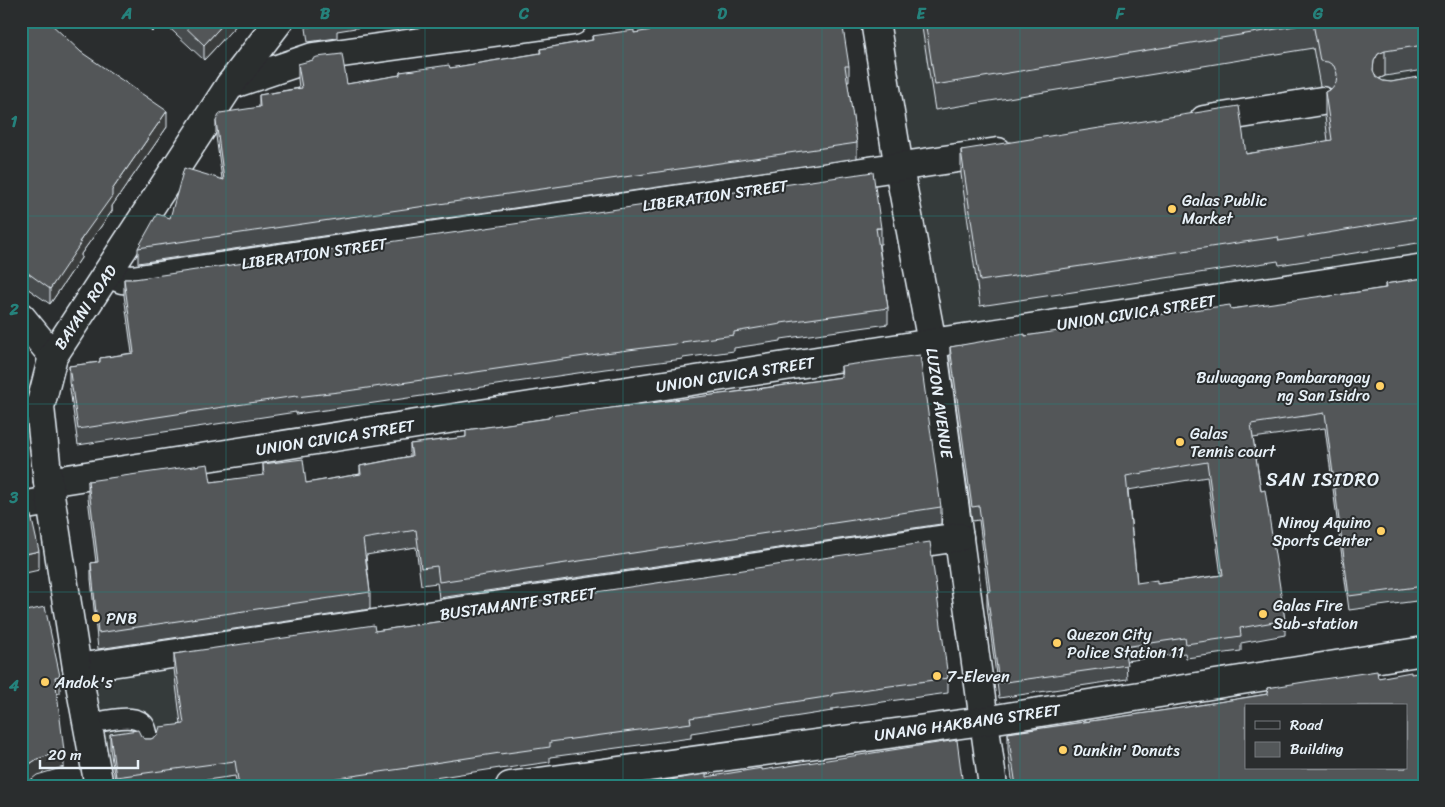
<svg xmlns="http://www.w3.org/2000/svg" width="1445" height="807" font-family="Sriracha,sans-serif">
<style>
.built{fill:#363a3b}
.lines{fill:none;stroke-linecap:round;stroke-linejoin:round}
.lane-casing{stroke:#e8f1f8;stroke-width:22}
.street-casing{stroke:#e8f1f8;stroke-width:31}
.secondary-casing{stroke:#e8f1f8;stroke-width:31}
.lane{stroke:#2a2d2e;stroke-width:19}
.street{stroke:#2a2d2e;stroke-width:28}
.secondary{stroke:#2a2d2e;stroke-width:28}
.wall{fill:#474b4d;stroke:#e8f1f8;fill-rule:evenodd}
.shaded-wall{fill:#3a3d3e;stroke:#e8f1f8}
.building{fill:#535759;stroke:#e8f1f8;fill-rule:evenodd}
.grid{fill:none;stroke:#25827c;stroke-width:1;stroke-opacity:0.55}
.poi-dot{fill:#ffd166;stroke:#2a2d2e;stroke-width:2}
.labels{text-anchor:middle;stroke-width:4;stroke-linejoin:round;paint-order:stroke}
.street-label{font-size:16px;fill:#e8f1f8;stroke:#2a2d2e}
.poi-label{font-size:16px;fill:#e8f1f8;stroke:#2a2d2e;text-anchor:start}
.quarter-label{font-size:19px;letter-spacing:1px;fill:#e8f1f8;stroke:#2a2d2e}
.neatline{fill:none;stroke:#25827c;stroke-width:2}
.grid-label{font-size:16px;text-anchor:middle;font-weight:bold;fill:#25827c}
</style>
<rect width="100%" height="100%" fill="#2a2d2e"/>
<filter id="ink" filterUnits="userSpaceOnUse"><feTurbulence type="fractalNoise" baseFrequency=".02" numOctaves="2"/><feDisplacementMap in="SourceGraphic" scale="10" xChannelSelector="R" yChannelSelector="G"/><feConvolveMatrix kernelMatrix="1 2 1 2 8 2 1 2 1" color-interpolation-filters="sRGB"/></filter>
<g filter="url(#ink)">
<!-- built -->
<g class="built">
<polygon points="889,21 1402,21 1424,163 1424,256 941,334"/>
<polygon points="217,660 236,786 110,786 94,679"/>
</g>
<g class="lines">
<!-- lane casing -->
<g class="lane-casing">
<path id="lane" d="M 88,724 C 102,722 139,710 146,728 C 148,732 148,739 149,743"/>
</g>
<!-- street casing -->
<g class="street-casing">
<g id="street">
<polyline points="875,21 899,168 932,343 993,786"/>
<polyline points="230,85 313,57 573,21"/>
<polyline points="1204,120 1322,101"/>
<polyline points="108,273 122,279 132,280 998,152"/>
<polyline points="48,482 932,343 1424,268"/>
<polyline points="21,506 50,501"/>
<polyline points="77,668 959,537"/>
<polyline points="510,786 983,721 1424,651"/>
</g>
</g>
<!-- secondary casing -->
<g class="secondary-casing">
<g id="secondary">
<polyline points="21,317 53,356"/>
<polyline points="99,786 77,668 48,482 40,407 53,356 230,85 279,21"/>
</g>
</g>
<!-- lane -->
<use href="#lane" class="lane"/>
<!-- street -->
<use href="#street" class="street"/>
<!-- secondary -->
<use href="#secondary" class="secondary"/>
</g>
<!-- wall -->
<g class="wall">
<polygon points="21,21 81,52 167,127 112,206 112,211 81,254 81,258 50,304 21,284"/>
<polygon points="140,21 161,21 152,32"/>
<polygon points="162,21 240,21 204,60"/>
<polygon points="305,21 399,21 337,31 337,38 308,42"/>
<polygon points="921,21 1424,21 1424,70 1385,76 1379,79 1383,81 1391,82 1424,76 1424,242 1279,265 1278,261 980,306 961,174 961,150 1246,154 1328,141 1325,116 1325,92 1331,89 1328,87 1320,86 1313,48 935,110"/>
<polygon points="734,22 849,66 849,81 847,81 857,143 857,158 138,263 138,248 170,218 222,179 216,136 216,121 259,107 259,95 299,88 298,79 298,64 347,84 400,75 400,72 450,68 540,53 540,49 592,40 592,36 634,33"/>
<polygon points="881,228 881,244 879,244 888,308 888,324 781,339 781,341 734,348 734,351 683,358 683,359 605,369 347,407 296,414 296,412 78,445 69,382 69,366 100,362 100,358 132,353 124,295 124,279 134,279"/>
<path d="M 1424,278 L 1424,600 L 1349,610 L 1325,428 L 1253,438 L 1261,491 L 1285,620 L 1285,635 L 1241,643 L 1241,651 L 1186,658 L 1185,653 L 1126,661 L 1127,679 L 999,698 L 987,606 L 987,592 L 988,592 L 979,520 L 972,521 L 950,362 L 950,347 L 1025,336 L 1324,297 L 1385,288 L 1385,284 ZM 1207,477 L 1221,575 L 1157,584 L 1137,583 L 1128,490 Z"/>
<polygon points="841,366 941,507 941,524 439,598 437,583 421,585 416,547 366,555 370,592 370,609 98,649 91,579 91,563 96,562 88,498 88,481 211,482 263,476 263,464 306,483 360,474 360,466 410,456 410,444 466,437 466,430 841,377"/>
<polygon points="443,615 948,678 948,693 832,709 832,711 691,733 691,738 550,757 550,762 500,769 500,768 408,782 408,783 390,786 237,786 235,776 164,786 116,786 110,749 110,734 141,736 145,739 151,739 181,724 174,669 174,654 375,631 443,621"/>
<polygon points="1411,674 1424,786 1013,786 1008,749 1008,733 1181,708 1267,694 1267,688 1378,678"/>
</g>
<!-- shaded-wall -->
<g class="shaded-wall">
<polygon points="152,21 161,21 152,32"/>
<polygon points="226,21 240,21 204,60 204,45"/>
<polygon points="1385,51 1385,76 1378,79 1374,85 1373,70 1374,61 1378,54"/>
<polygon points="167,111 167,127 112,206 112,211 81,254 81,258 50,304 50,289 112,190"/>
<polygon points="39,551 39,570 21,574 21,555"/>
<polygon points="60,676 60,693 55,694 55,677"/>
<polygon points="64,751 64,767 37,775 23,786 21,786 21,770 37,759"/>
</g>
<!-- building -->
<g class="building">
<polygon points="21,21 48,21 81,52 167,111 112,190 112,196 79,242 81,243 50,289 21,268"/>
<polygon points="179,21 226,21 204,45"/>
<polygon points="307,21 337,21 337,23 308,27"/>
<polygon points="706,21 842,21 849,66 845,66 857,143 138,248 157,214 170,218 184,168 224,180 216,121 220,113 260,107 259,95 302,88 298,64 313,60 313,59 317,57 342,54 347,84 400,75 400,72 449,65 450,68 541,53 540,49 593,40 592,36 634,30 634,33"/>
<polygon points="925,21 1424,21 1424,45 1385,51 1378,54 1374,61 1373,70 1376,77 1383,81 1391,82 1424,76 1424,217 1279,241 1278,237 980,281 961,150 1239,106 1246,154 1332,140 1325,92 1331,89 1336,83 1337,74 1334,66 1328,62 1320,61 1313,23 935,85"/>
<polygon points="873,172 881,228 876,228 888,308 781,323 781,324 734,332 734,335 682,342 683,343 605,353 347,391 296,397 296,396 78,429 69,366 100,362 100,358 134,353 124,279 134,279"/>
<path d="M 1424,278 L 1424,586 L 1349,596 L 1325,413 L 1251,424 L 1261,491 L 1265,490 L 1285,620 L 1240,628 L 1241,636 L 1186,644 L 1185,638 L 1124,647 L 1127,665 L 999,683 L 987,592 L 990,591 L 979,506 L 972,507 L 950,347 L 1025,334 L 1025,336 L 1091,326 L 1091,324 L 1230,305 L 1231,309 L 1323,296 L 1324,297 L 1386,288 L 1385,284 ZM 1207,462 L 1223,575 L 1157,584 L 1157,580 L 1137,583 L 1126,476 Z"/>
<polygon points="920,355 941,507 439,582 437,566 421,568 416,530 363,539 370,592 98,633 91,563 98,562 88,481 208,464 211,482 264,475 263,464 303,459 306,483 361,474 360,466 412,456 410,444 466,437 466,430 549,418 549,416 744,391 842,377 841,366"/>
<polygon points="21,502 28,502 39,551 21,555"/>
<polygon points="930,542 948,678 832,694 832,696 690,718 691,723 550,742 550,747 500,754 500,753 408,767 408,768 282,786 239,786 235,761 116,777 110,734 138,730 141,736 145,739 151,739 157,736 160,727 184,724 174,654 374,625 375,631 443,621 443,615"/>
<polygon points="45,607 60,676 55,677 64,751 37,759 21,770 21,612"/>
<path d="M 1377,671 L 1378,678 L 1411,672 L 1411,674 L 1424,672 L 1424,786 L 1016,786 L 1008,733 L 1181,708 L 1268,694 L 1267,688 L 1317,680 ZM 1246,706 L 1406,706 L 1406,768 L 1246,768 Z"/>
<polygon points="957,740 963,786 664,786 664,781 706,774 706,777 762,768 762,770"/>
</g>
</g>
<!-- grid -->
<path class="grid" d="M 226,21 L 226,786M 425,21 L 425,786M 623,21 L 623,786M 822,21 L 822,786M 1020,21 L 1020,786M 1219,21 L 1219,786M 21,216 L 1424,216M 21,404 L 1424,404M 21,592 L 1424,592"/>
<!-- markers -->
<g class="poi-dot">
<circle cx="1172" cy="209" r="5"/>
<circle cx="1380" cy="386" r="5"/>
<circle cx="1180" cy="442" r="5"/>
<circle cx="1381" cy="531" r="5"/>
<circle cx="1263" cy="614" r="5"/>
<circle cx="96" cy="618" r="5"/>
<circle cx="1057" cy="643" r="5"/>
<circle cx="937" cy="676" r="5"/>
<circle cx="45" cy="682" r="5"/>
<circle cx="1063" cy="750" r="5"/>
</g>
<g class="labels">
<!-- street labels -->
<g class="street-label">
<text transform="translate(715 195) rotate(-8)" y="6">LIBERATION STREET</text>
<text transform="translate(314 253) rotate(-8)" y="6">LIBERATION STREET</text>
<text transform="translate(85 307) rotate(-56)" y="6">BAYANI ROAD</text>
<text transform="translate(1136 312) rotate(-9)" y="6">UNION CIVICA STREET</text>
<text transform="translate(735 374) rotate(-9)" y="6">UNION CIVICA STREET</text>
<text transform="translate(940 403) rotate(82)" y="6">LUZON AVENUE</text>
<text transform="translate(335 437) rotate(-9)" y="6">UNION CIVICA STREET</text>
<text transform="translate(518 603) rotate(-8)" y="6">BUSTAMANTE STREET</text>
<text transform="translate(967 722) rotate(-8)" y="6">UNANG HAKBANG STREET</text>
</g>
<!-- poi labels -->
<g class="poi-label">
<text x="1182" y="206">Galas Public<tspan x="1182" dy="18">Market</tspan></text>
<text x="1370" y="383" text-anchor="end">Bulwagang Pambarangay<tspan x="1370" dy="18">ng San Isidro</tspan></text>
<text x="1190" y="439">Galas<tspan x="1190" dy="18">Tennis court</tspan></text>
<text x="1371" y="528" text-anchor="end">Ninoy Aquino<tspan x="1371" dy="18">Sports Center</tspan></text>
<text x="1273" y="611">Galas Fire<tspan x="1273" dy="18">Sub-station</tspan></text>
<text x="106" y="624">PNB</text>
<text x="1067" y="640">Quezon City<tspan x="1067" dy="18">Police Station 11</tspan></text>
<text x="947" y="682">7-Eleven</text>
<text x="55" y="688">Andok's</text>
<text x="1073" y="756">Dunkin' Donuts</text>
</g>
<!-- quarter labels -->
<g class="quarter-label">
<text x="1323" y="486">SAN ISIDRO</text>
</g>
</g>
<!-- margin -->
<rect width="1445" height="807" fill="none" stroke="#2a2d2e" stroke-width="55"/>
<!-- legend -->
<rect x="1245" y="704" width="162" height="65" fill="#2a2d2e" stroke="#767b7f"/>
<rect x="1255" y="721" width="25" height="8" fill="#2a2d2e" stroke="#767b7f"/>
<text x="1290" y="730" font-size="15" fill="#e8f1f8">Road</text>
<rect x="1255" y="742" width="25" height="15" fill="#535759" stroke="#767b7f"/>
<text x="1290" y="754" font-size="15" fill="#e8f1f8">Building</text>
<!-- scale -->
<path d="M40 760v8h98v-8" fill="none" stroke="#e8f1f8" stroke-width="2.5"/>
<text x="48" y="760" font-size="15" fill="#e8f1f8" stroke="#2a2d2e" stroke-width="4" paint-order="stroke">20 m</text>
<rect x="28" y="28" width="1390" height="752" class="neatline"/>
<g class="grid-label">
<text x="127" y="19">A</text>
<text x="325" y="19">B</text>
<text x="524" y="19">C</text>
<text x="722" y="19">D</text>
<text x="921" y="19">E</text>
<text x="1120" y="19">F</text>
<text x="1318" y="19">G</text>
<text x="14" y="127">1</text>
<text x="14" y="315">2</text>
<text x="14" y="503">3</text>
<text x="14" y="691">4</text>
</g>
</svg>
